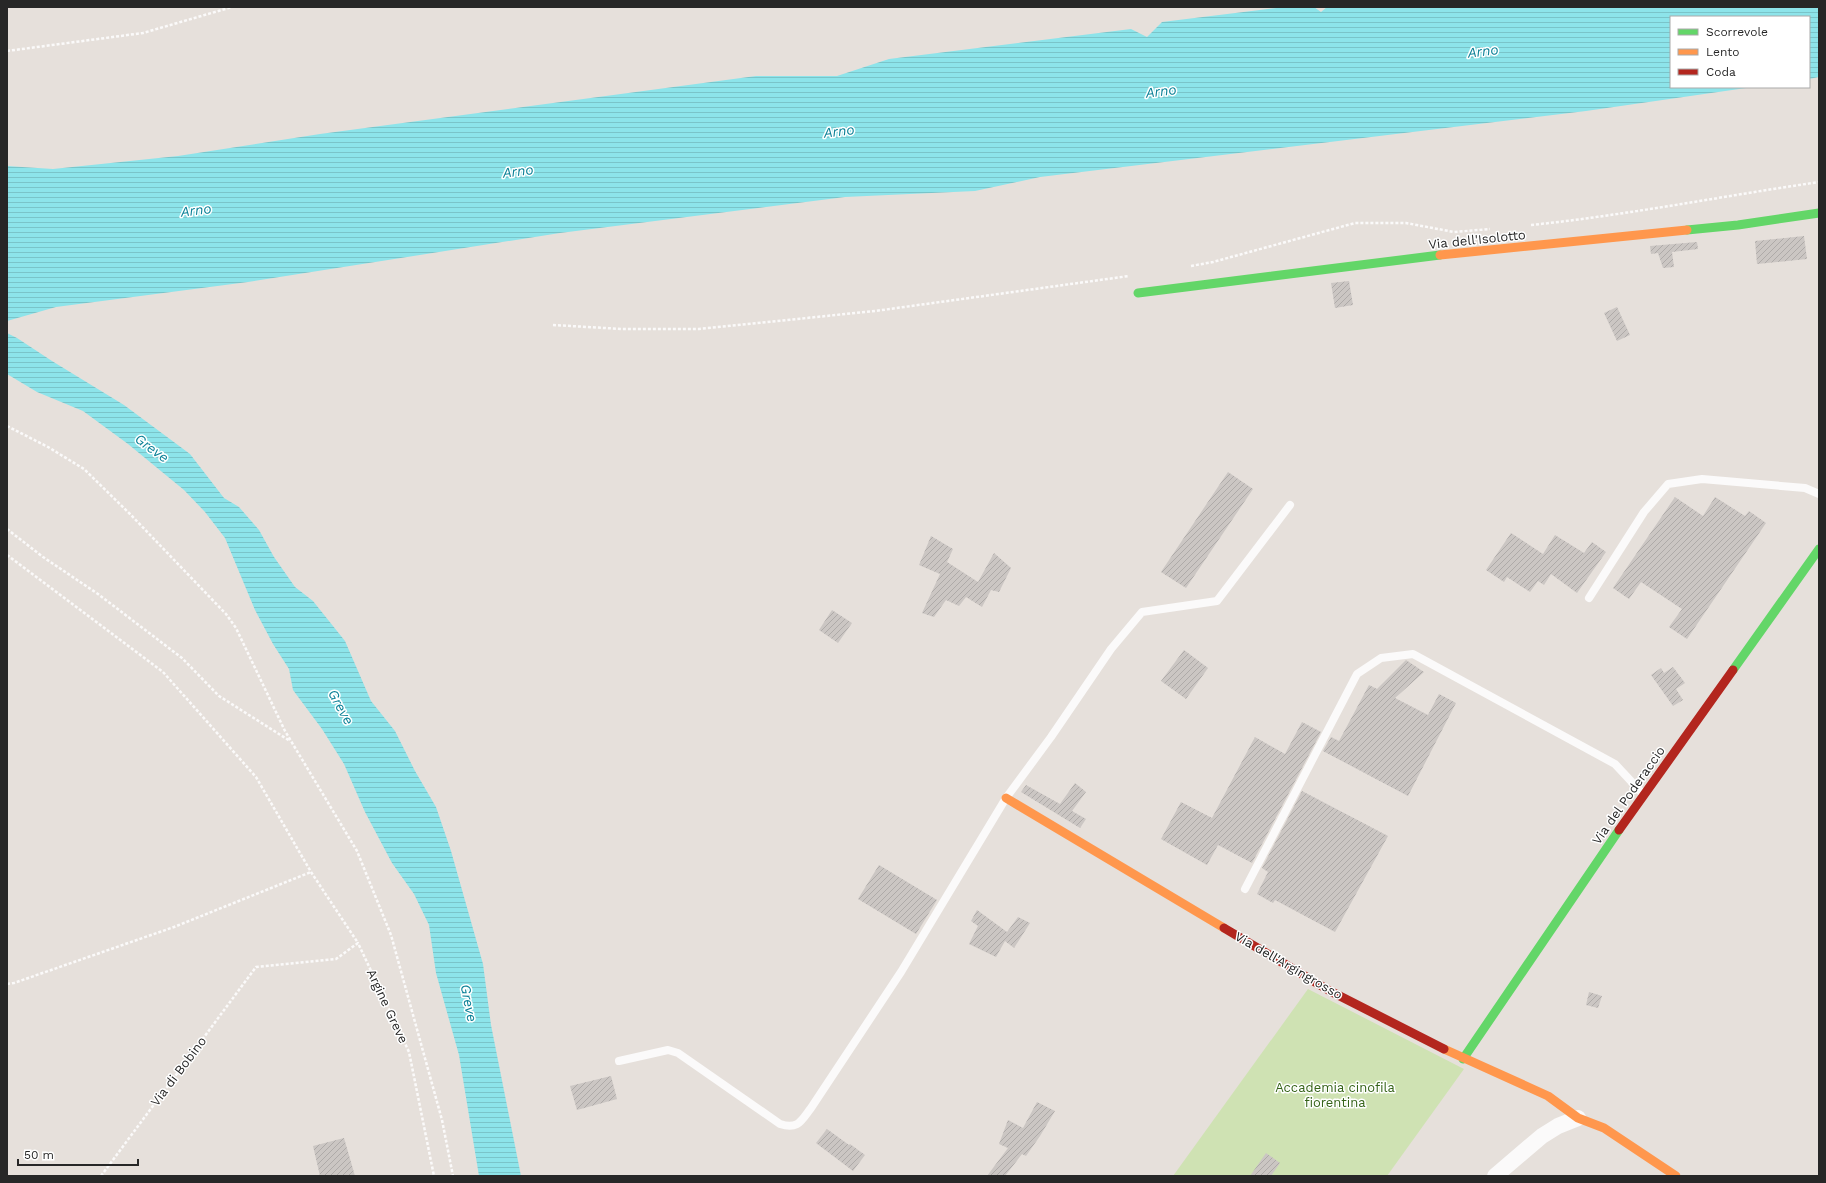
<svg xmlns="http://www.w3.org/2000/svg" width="1826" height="1183" font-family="'Work Sans',sans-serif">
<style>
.park{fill:#cfe2b3}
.water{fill:url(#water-rules)}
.building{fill:url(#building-hatch)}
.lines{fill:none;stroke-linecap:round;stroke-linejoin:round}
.path{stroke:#fbfafa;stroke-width:2.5;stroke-dasharray:3 2;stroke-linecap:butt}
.lane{stroke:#fbfafa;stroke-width:8}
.street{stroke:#fbfafa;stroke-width:16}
.fast{stroke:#63d668;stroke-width:9}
.slow{stroke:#ff974d;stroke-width:9}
.jam{stroke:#b3261e;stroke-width:9}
.labels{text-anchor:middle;stroke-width:3;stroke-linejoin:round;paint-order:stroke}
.street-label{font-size:13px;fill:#272727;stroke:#fff}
.park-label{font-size:13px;fill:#356318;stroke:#fff}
.water-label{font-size:14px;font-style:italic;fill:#0b8197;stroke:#fff}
</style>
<defs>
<pattern id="water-rules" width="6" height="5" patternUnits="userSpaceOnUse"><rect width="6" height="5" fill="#8de4ea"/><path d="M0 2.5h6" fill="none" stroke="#7ac4c9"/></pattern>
<pattern id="building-hatch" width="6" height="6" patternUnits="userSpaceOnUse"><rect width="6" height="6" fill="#cbc6c3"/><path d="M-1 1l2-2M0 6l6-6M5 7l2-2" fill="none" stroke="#aeaaa8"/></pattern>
</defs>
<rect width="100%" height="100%" fill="#e6e0db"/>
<!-- park -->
<polygon class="park" points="1308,989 1464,1069 1387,1176 1173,1176"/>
<!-- water -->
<g class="water">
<polygon points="1285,7 1314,7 1321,12 1327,7 1819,7 1819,77 1809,79 1809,17 1671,17 1671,87 1753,87 1586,111 1040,177 975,191 845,197 560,233 248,282 56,307 7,321 7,166 53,169 178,156 320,134 756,76 837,76 889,59 1131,29 1147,37 1162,22"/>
<polygon points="7,333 17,338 52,361 124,405 190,454 224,498 239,507 259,530 274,557 295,587 313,601 345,641 371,701 395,731 415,771 436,807 451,851 483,964 491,1025 521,1176 479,1176 459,1055 436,973 429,925 414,894 392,863 365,812 344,764 322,729 293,690 289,669 273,644 255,610 225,538 205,512 184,490 128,444 83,411 37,392 7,374"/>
</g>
<!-- building -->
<g class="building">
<polygon points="1804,236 1807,259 1757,264 1755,241"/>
<polygon points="1697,242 1698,249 1672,252 1674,267 1663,268 1658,253 1651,254 1650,246"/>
<polygon points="1349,281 1353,305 1335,308 1331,283"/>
<polygon points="1617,307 1630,335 1617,341 1604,313"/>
<polygon points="1228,472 1253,489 1186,588 1161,572"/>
<polygon points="1675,497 1703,516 1715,497 1745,516 1749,511 1766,523 1687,639 1669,627 1682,609 1641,582 1629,599 1613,588"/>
<polygon points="1511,533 1543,554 1555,535 1584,553 1592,542 1606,552 1577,593 1551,574 1544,585 1538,581 1530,592 1507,577 1504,582 1486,570"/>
<polygon points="931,536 953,549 947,562 978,582 994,553 1011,568 999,592 991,590 982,607 966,597 959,606 946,600 934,617 922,613 940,574 919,565"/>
<polygon points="832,610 852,623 838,643 819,630"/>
<polygon points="1184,650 1208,668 1186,699 1161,681"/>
<polygon points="1406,660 1424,672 1395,698 1428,715 1439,694 1456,703 1408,796 1323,751 1331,737 1339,741 1369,685 1377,689"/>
<polygon points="1673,667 1685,683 1676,689 1683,700 1673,706 1651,675 1661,668 1664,673"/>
<polygon points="1302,722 1321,732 1252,863 1218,845 1207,865 1161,839 1181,802 1212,818 1255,737 1285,754"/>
<polygon points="1075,783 1086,792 1072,811 1086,819 1080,828 1021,792 1026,785 1060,804"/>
<polygon points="1302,791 1388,836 1335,932 1275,900 1273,903 1257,894 1268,872 1262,868"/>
<polygon points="879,865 937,900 916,934 858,899"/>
<polygon points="977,910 1007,932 1018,917 1030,923 1014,948 1005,941 996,957 969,944 978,926 971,921"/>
<polygon points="1589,992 1602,996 1598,1008 1586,1005"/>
<polygon points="611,1076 617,1099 577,1110 570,1086"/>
<polygon points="1037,1102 1055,1111 1040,1136 1026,1156 1022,1154 1005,1176 987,1176 1008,1148 999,1144 1008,1120 1023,1128"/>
<polygon points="827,1129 849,1145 850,1144 865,1155 853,1171 816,1143"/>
<polygon points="344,1138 355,1176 320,1176 313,1146"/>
<polygon points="1266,1153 1280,1163 1271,1176 1250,1176"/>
</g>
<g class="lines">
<!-- path -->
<g class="path">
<polyline points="7,51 143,33 232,7"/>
<path d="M 1531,225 C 1628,215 1723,196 1819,182"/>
<polyline points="1191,266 1213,262 1355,223 1406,223 1454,232 1490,229"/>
<polyline points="553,325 622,329 699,329 875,311 1129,276"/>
<polyline points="7,426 48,447 84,469 130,514 226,614 236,628 285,731 357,851 391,935 442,1120 453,1176"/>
<polyline points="7,529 43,557 98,594 182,658 219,696 290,741"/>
<polyline points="7,555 163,672 256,777 311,872 358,943"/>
<polyline points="7,984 14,983 174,927 311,872"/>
<polyline points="101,1176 256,967 336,959 358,943 409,1052 434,1176"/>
</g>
<!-- lane -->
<g class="lane">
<polyline points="1589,598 1644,512 1668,484 1702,479 1805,488 1819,494"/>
<polyline points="1245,889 1357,674 1381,658 1413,654 1615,764 1643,794"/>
<path d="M 619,1061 L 668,1050 L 678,1053 L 780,1124 C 798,1130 801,1121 811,1108 L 901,972 L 1006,798 L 1051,737 L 1111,649 L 1142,612 L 1217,601 L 1290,505"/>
</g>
<!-- street -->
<polyline class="street" points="1495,1176 1542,1136 1558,1126 1578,1118"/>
<!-- fast -->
<g class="fast">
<polyline points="1687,230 1738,225 1819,213"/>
<polyline points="1138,293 1440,255"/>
<polyline points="1733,670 1819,549"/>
<polyline points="1463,1059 1619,830"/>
</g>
<!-- slow -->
<g class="slow">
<polyline points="1440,255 1687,230"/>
<polyline points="1006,798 1224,928"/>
<polyline points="1444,1049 1548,1096 1578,1118 1604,1128 1676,1176"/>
</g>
<!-- jam -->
<g class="jam">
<polyline points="1619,830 1733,670"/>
<polyline points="1224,928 1330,991 1444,1049"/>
</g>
</g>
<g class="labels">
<!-- street labels -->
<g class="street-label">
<text transform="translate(1477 239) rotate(-6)" y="5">Via dell'Isolotto</text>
<text transform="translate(1628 795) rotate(-55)" y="5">Via del Poderaccio</text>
<text transform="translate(1289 965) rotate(30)" y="5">Via dell'Argingrosso</text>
<text transform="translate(388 1006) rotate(65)" y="5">Argine Greve</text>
<text transform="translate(178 1071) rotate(-53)" y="5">Via di Bobino</text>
</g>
<!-- park labels -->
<g class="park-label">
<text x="1335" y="1092">Accademia cinofila<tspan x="1335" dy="15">fiorentina</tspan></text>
</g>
<!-- water labels -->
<g class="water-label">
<text transform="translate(1483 51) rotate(-7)" y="5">Arno</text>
<text transform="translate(1161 91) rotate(-7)" y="5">Arno</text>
<text transform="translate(839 131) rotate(-7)" y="5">Arno</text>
<text transform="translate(518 171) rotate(-7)" y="5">Arno</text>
<text transform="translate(196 210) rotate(-7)" y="5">Arno</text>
<text transform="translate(152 448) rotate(36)" y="5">Greve</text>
<text transform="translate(341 707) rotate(61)" y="5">Greve</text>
<text transform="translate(469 1003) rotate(79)" y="5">Greve</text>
</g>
</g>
<!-- border -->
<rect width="1826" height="1183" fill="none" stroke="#272727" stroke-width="16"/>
<!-- legend -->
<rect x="1670" y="16" width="140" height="72" fill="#ffffff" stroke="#a9a9a9"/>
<rect x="1678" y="29" width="20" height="6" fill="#63d668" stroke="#a9a9a9"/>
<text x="1706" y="36" font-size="12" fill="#272727">Scorrevole</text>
<rect x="1678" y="49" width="20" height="6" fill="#ff974d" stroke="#a9a9a9"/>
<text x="1706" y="56" font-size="12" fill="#272727">Lento</text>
<rect x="1678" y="69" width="20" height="6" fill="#b3261e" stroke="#a9a9a9"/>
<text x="1706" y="76" font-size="12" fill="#272727">Coda</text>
<!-- scale -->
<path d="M18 1159v6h120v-6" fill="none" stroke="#272727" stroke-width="2"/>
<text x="24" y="1159" font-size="12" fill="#272727" stroke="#ffffff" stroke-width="3" paint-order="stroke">50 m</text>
</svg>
